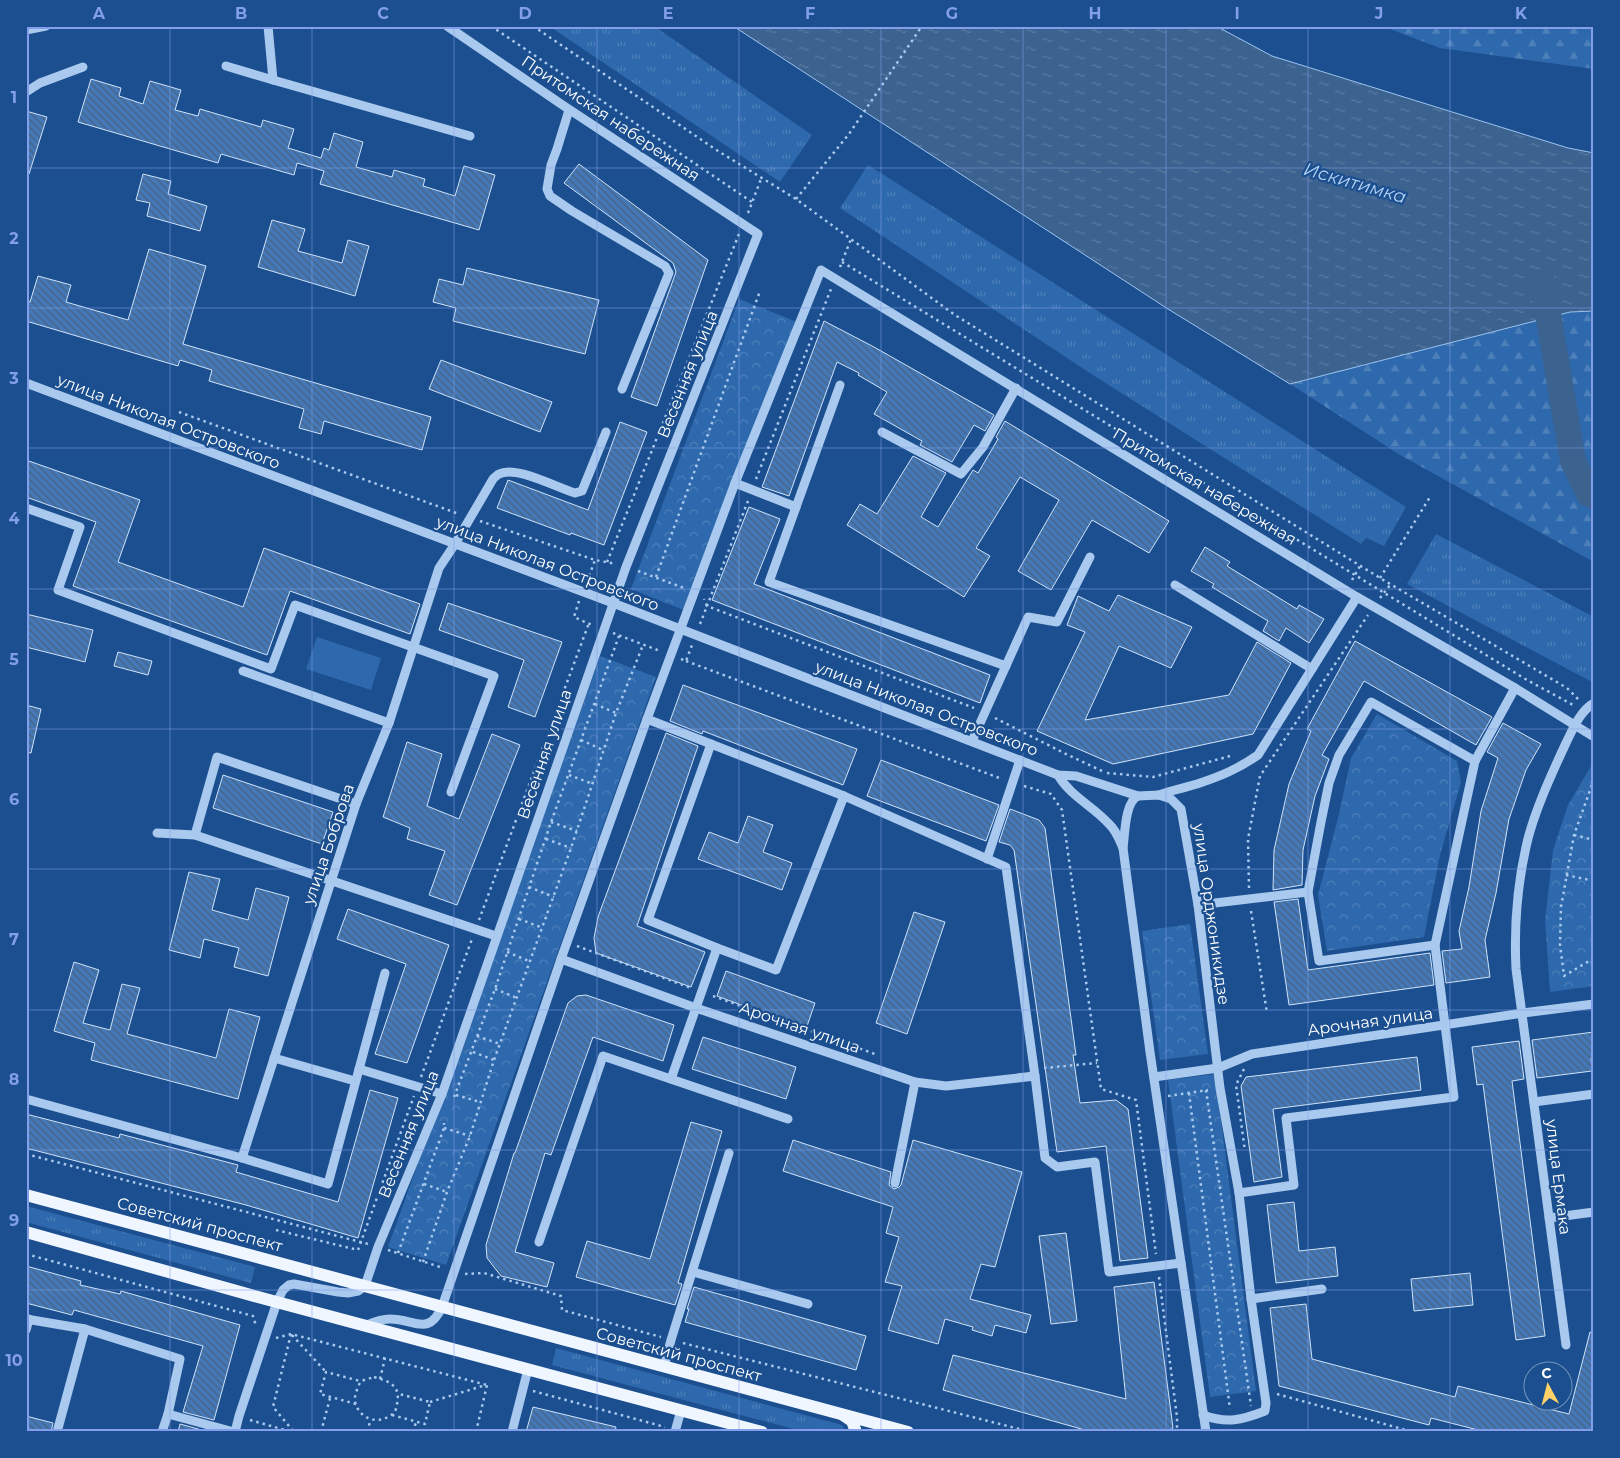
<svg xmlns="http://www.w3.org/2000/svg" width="1620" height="1458" font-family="Montserrat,sans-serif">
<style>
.grass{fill:url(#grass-tufts)}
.forest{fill:url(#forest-firs)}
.park{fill:url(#park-crowns)}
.pitch{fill:#2e69ad}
.water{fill:url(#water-ripples);stroke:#9cc4f0}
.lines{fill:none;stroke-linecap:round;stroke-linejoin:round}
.river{stroke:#3c6290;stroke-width:26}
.building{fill:url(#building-back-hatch);stroke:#cfe3fa}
.path{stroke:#a9c9ee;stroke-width:2.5;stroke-dasharray:2.5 4;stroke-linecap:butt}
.minor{stroke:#a9c9ee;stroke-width:9}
.major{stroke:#f0f6ff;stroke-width:12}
.grid{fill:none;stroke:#839eea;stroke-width:1;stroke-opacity:0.55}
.labels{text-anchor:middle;stroke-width:4.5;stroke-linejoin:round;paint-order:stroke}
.street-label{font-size:16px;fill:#fff;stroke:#1b4f8f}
.water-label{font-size:18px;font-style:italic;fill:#b5d3f5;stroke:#1b4f8f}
.neatline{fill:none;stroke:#839eea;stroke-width:2}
.grid-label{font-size:16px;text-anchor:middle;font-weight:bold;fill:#839eea}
</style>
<defs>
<pattern id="grass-tufts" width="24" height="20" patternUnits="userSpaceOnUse" patternTransform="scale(1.25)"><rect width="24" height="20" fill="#2e69ad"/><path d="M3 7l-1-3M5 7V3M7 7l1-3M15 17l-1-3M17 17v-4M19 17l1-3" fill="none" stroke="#4d80b9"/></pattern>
<pattern id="forest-firs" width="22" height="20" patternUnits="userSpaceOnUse" patternTransform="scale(1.25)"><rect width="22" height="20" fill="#2e69ad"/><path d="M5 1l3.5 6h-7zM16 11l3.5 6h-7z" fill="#4d80b9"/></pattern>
<pattern id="park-crowns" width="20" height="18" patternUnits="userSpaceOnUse" patternTransform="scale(1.25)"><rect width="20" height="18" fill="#2e69ad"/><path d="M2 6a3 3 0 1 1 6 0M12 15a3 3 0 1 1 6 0" fill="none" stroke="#4d80b9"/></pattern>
<pattern id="water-ripples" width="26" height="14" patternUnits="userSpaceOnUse" patternTransform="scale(1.25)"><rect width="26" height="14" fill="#3c6290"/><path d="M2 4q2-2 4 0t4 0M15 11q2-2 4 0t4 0" fill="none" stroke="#597aa1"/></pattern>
<pattern id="building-back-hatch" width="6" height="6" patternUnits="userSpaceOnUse" patternTransform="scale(1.25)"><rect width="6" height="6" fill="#4478b7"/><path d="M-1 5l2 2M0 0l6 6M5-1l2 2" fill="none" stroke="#486282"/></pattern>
</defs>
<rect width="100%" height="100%" fill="#1b4f8f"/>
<!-- grass -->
<g class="grass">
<polygon points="549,26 654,26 812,135 780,182"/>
<polygon points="868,165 1406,507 1384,546 1366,538 1361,544 1096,377 840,208"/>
<polygon points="1436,534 1594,617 1594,683 1407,584"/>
<polygon points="26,1206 255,1267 251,1283 26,1222"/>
<polygon points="556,1348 842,1425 846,1432 805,1432 552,1365"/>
</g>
<!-- forest -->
<g class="forest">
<polygon points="1382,26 1594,26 1594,69 1440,48"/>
<polygon points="1594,311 1594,562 1400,455 1290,384 1570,312"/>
</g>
<!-- park -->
<g class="park">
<polygon points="739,299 797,322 691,613 631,589"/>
<polygon points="600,656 656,677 446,1265 388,1247"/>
<polygon points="1377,714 1457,761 1461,782 1440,855 1424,937 1327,951 1318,895 1339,814 1351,758"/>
<polygon points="1594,761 1594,986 1550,992 1545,921 1553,850 1568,805"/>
<polygon points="1190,924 1208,1054 1160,1060 1142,931"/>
<polygon points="1215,1074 1256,1391 1210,1397 1168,1080"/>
</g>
<!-- pitch -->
<polygon class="pitch" points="317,637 381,658 371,690 306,669"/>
<!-- water -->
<polygon class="water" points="733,26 1216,26 1272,56 1568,148 1594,153 1594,311 1570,312 1290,384 1168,309"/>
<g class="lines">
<!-- river -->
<polyline class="river" points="1543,284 1573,461 1589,494 1594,496"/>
</g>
<!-- building -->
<g class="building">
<polygon points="91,79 121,88 119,96 143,104 150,81 181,90 175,110 198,116 200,109 261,127 263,120 294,129 288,148 321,158 324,148 329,150 334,133 363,142 356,167 392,177 394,170 425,179 423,186 455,196 464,166 495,175 479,230 320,184 324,171 297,163 294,175 221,154 218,163 78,122"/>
<polygon points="26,111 47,117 29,174 26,174"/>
<polygon points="579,164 708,260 657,406 631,397 676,272 673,263 564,183"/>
<polygon points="143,174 171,181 168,194 207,206 200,231 147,216 150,203 136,200"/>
<polygon points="272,220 305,229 298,251 342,263 348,240 369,246 355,296 258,267"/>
<polygon points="149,249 206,266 183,344 431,417 422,450 324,421 321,434 299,428 304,409 209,381 212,370 180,360 178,366 26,321 26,300 30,302 38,276 71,285 66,302 128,320"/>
<polygon points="467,268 599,300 585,354 453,321 456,308 433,302 439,279 463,285"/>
<polygon points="824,321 874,347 994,415 985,431 974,425 952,462 920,445 922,441 874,414 887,392 858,375 859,373 837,362 789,496 762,487"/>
<polygon points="441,360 552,402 540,432 429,389"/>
<polygon points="1005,421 1169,521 1149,553 1092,520 1051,590 1018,571 1059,500 1020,477 976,548 990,556 964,597 847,525 860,504 877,514 913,456 946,473 921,517 938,527 973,470 978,473 998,439 996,437"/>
<polygon points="620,422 647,432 604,545 571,533 570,535 497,508 508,480 588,510"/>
<polygon points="26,460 140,500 118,562 243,607 264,548 420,604 410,634 290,591 267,655 73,586 96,522 26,497"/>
<polygon points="749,507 780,519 754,584 990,675 980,703 712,600"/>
<polygon points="1205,547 1230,562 1227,566 1297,609 1299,605 1324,619 1309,643 1286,628 1279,641 1263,631 1268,621 1212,587 1214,584 1191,571"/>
<polygon points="1118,595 1192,627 1171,668 1119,646 1085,720 1229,695 1257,642 1291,663 1253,734 1113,764 1037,731 1085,632 1067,625 1078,596 1109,611"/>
<polygon points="448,603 562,642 535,717 508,707 524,660 439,630"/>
<polygon points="26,614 93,630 85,662 26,647"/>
<polygon points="1355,641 1492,717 1476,745 1364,681 1322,755 1329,759 1315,796 1303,850 1302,885 1273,890 1274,850 1289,784 1311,731 1307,729"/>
<polygon points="118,652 152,661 148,675 114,666"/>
<polygon points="683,685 857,749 843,785 703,731 702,734 670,721"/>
<polygon points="26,705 41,709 31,753 26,752"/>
<polygon points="1503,723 1541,744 1526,770 1509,819 1496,893 1485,940 1490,977 1446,983 1442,951 1462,949 1459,931 1469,887 1481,811 1498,758 1487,752"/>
<polygon points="666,733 698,746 637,926 705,952 691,987 596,953 594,938 598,917"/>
<polygon points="492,734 520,745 457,905 429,895 445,851 407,839 410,828 383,817 407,742 442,754 427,806 459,819"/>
<polygon points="881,760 999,805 986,841 867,796"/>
<polygon points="223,775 333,812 322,844 213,808"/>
<polygon points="1010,809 1039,820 1045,828 1076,1055 1073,1055 1080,1103 1116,1100 1128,1109 1148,1258 1120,1261 1106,1146 1057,1152 1014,850 1010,845 999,842"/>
<polygon points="748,816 773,825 763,852 792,863 782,890 698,859 709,832 738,843"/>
<polygon points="189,872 220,879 212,910 248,920 256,888 289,897 268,976 234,967 239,948 204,939 200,958 169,950"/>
<polygon points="1298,899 1308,970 1430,953 1434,985 1289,1005 1274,902"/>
<polygon points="348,909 449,945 407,1063 375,1054 406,964 337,939"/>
<polygon points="914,912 945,922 907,1034 876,1023"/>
<polygon points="74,962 99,970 83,1023 110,1030 122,984 140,988 127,1034 216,1058 229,1009 260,1017 238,1099 91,1060 95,1043 54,1031"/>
<polygon points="726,971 815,1003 806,1029 717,996"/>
<polygon points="586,995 674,1025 663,1061 593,1037 551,1155 545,1153 515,1252 554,1263 547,1287 501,1276 487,1258 486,1245 514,1153 515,1153 568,1003 577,996"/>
<polygon points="1594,1032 1594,1058 1591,1058 1592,1071 1537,1078 1532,1040"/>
<polygon points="703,1037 796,1067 786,1099 692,1069"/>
<polygon points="1519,1041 1524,1079 1512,1081 1545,1336 1516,1340 1483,1084 1477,1085 1472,1047"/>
<polygon points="1417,1057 1421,1090 1273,1109 1282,1177 1254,1182 1241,1086 1246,1077"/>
<polygon points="370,1090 398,1098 358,1238 246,1205 26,1148 26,1114 119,1138 120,1134 238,1165 236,1172 338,1202"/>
<polygon points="691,1122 722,1131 678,1283 682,1284 675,1305 576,1277 587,1241 650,1259"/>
<polygon points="793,1140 891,1172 889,1185 894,1189 899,1187 901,1185 913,1140 1022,1172 995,1267 981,1264 970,1299 1031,1315 1026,1333 995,1325 992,1336 972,1330 973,1327 945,1319 938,1344 888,1330 902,1286 885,1282 899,1237 886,1233 893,1207 783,1171"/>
<polygon points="1294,1202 1299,1251 1335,1247 1338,1276 1276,1283 1267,1205"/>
<polygon points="1066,1233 1077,1321 1051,1324 1039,1236"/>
<polygon points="26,1266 81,1281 80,1285 120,1294 121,1291 240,1325 214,1420 183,1412 203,1346 74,1310 72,1315 26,1303"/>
<polygon points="1470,1273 1473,1305 1414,1311 1411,1279"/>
<polygon points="1154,1282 1173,1428 1168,1432 1092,1432 943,1390 953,1355 1126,1399 1114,1287"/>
<polygon points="694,1287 866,1336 856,1370 685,1322 689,1309 687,1309"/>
<polygon points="1306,1304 1312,1359 1455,1397 1458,1386 1569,1414 1590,1332 1594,1333 1594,1432 1486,1432 1431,1418 1429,1425 1279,1386 1270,1308"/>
<polygon points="533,1407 616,1427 615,1432 526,1432"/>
<polygon points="26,1416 53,1423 51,1432 26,1432"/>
<polygon points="180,1424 209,1432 178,1432"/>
</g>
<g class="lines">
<!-- path -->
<g class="path">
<polyline points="491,26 752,202"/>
<polyline points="533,26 718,151 796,199 955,315 1380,578 1567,688 1579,700"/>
<polyline points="796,199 849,134 922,26"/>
<polyline points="748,213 761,179"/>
<polyline points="842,262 1527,680 1575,706"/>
<polyline points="840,267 851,239"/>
<polyline points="179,412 459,514"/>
<polyline points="756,479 831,289"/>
<polyline points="748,501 707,606 974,708"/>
<polyline points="480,521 595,560 616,564"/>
<polyline points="607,562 739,234"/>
<polyline points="638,571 684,588"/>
<polyline points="656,577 760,291"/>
<polyline points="1380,578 1430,497"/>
<polyline points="1352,580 1360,566"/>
<polyline points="587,582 595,560"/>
<polyline points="1380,598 1390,585"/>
<polyline points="579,601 574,617 594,626"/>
<polyline points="700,624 707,606 704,599"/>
<polyline points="613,633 660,651"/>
<polyline points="681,659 686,661 692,645"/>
<polyline points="686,661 1002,779"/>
<polyline points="595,704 616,713"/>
<polyline points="995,718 1066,754 1102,771"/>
<polyline points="581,740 603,750"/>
<polyline points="1107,773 1153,777 1234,755"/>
<polyline points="569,775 593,784"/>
<polyline points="1594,779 1574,835 1561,907 1560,944 1564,976 1594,958"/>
<polyline points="1024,786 1051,794 1062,810 1101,1089 1136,1100 1156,1254"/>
<polyline points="551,822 577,831"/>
<polyline points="1574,835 1594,840"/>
<polyline points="546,839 571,848"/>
<polyline points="1566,875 1594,881"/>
<polyline points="529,887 554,897"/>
<polyline points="1249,888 1248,839 1260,776 1368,615"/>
<polyline points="1251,911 1267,1013"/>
<polyline points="519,919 543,928"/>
<polyline points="479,920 589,623"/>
<polyline points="577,946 691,988"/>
<polyline points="507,952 531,962"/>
<polyline points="495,989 517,998"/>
<polyline points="713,996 875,1054"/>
<polyline points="477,1036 500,1044"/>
<polyline points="473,1052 494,1060"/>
<polyline points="1044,1068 1097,1063"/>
<polyline points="1244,1069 1236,1085 1245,1151"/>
<polyline points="421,1077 472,939"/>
<polyline points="1206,1090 1251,1406"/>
<polyline points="1189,1093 1230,1409"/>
<polyline points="456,1095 480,1102"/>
<polyline points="1168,1096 1208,1090"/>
<polyline points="454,1097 495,989 551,822 619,636"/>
<polyline points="444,1128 470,1136"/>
<polyline points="26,1154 368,1244"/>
<polyline points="424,1184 447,1192"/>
<polyline points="276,1230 358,1250 414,1096"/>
<polyline points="388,1250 443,1268"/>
<polyline points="398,1253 444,1128 444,1123"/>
<polyline points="26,1254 253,1316 256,1326"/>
<polyline points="423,1262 447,1192 470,1136 494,1060 571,848 616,713 643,645"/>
<polyline points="465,1274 484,1273 561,1296 562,1310 661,1337"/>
<polyline points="1159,1277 1177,1417 1177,1432"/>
<polyline points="291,1334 273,1407 294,1432"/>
<polyline points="292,1335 326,1372"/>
<polyline points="276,1338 291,1334 487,1385"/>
<polyline points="683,1343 1031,1432"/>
<path d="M 374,1377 C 396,1383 402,1389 395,1412 C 384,1422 370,1423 360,1412 C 357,1408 354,1402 355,1397 C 356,1392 358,1386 361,1381 Z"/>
<polyline points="380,1379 385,1358"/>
<polyline points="533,1391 665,1427"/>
<polyline points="1277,1394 1413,1432"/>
<polyline points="430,1402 486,1385"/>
<polyline points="356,1404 320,1394 326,1372 360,1381"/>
<polyline points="392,1415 425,1424 430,1402 399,1394"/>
<polyline points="250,1420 292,1432"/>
<polyline points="321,1432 330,1398"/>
<polyline points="368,1432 370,1420"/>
<polyline points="413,1432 416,1422"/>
<polyline points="476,1432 487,1385"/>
</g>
<!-- minor -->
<g class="minor">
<polyline points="268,26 273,80 470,136"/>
<polyline points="26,30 46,26"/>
<polyline points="226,66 273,80"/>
<polyline points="26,92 40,83 83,67"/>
<polyline points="569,110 557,149 551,165 547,189 550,196 572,211 665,266 669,273 622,389"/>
<path d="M 26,383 L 613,603 L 1058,775 L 1076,776 L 1138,796 L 1159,795 L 1171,799 L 1181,809 L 1198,905 L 1220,1088 L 1239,1193 L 1251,1299 L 1266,1403 L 1265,1411 C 1242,1420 1227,1424 1203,1415"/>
<polyline points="840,385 769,582 1006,666"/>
<polyline points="882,432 961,474 983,447 1016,388"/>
<polyline points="735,483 796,507"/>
<polyline points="26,508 80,527 58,590 271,669 295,605 494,676 451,792"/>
<polyline points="1175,585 1312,669"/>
<polyline points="243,671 389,723"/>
<polygon points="1371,702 1475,761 1435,945 1319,961 1308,892 1321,822 1329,783 1339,755"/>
<polyline points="647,719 844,796 1006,867 1035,1076 1045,1158 1057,1167 1095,1162 1109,1272 1181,1263"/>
<polyline points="972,741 1028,617 1057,622 1090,557"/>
<polyline points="1475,761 1515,688"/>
<path d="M 1058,775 C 1070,796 1093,806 1109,824 C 1116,830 1119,839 1123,848 L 1150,1052 L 1206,1432"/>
<path d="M 1159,795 C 1172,790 1184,788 1197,784 C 1221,776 1238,769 1258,755 L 1357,597"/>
<polyline points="157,833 195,835 496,936"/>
<polyline points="195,835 217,757 356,804"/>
<path d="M 1123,848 C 1125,833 1125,802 1138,796"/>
<polyline points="987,859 1020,760"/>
<polyline points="1198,905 1308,892"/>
<polyline points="717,948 776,970 844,796"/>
<polyline points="561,959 696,1008 915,1082 946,1086 1035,1076"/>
<polyline points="274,1058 355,1081"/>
<polyline points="359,1069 442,1094"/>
<polyline points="1154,1077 1218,1068 1252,1054 1523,1013 1594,1004"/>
<polyline points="671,1079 717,948 648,920 711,744"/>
<polyline points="26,1099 242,1158 328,1184 385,973"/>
<polyline points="1534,1102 1594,1094"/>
<path d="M 242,1158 L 356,804 L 389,723 L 439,568 L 455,544 L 493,479 C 495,477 497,475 499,474 C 516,465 557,488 575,493 L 582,491 L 606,432"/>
<polyline points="895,1183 915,1082"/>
<polyline points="1239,1193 1294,1185 1286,1118 1454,1097 1435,945"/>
<polyline points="1549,1218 1594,1212"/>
<polyline points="539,1242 603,1056 788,1119"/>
<polyline points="693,1272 808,1304"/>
<polyline points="1251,1299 1322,1289"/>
<polyline points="26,1319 85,1329 180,1359 168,1414"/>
<path d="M 367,1325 C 374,1322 382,1319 390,1319 C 415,1319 428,1337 442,1307 L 561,959 L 647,719 L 735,483 L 821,270 L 1357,597 L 1515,688 L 1594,737"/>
<polyline points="26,1330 29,1319"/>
<path d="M 1566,1345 L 1516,969 C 1514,928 1517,887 1526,847 C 1533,814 1552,773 1566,743 C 1573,729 1580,711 1594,703"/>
<polyline points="664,1367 671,1340 729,1153"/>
<polyline points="57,1432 85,1329"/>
<polyline points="162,1432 168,1414 234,1432"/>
<polyline points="235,1432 239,1416 277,1302 283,1290 289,1285 294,1284 338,1292 348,1293 358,1291 365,1286 378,1247 442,1094 626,567 758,234 564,106 447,26"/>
<polyline points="512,1432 528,1369"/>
<polyline points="675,1432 681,1410"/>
</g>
<!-- major -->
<g class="major">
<polyline points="26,1195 908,1432"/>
<polyline points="26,1232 258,1297 762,1432"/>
<polyline points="843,1415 852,1421 856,1432"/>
</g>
</g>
<!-- grid -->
<path class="grid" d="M 170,26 L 170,1432M 312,26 L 312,1432M 454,26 L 454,1432M 597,26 L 597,1432M 739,26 L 739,1432M 881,26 L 881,1432M 1023,26 L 1023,1432M 1166,26 L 1166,1432M 1308,26 L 1308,1432M 1450,26 L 1450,1432M 26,168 L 1594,168M 26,308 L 1594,308M 26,448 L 1594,448M 26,589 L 1594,589M 26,729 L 1594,729M 26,869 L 1594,869M 26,1010 L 1594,1010M 26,1150 L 1594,1150M 26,1290 L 1594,1290"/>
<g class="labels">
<!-- street labels -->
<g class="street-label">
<text transform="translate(611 118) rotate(34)" y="6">Притомская набережная</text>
<text transform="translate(687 374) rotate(-68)" y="6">Весенняя улица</text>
<text transform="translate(169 421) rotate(21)" y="6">улица Николая Островского</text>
<text transform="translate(1205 486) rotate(31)" y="6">Притомская набережная</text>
<text transform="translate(548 563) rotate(21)" y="6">улица Николая Островского</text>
<text transform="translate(927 708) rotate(21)" y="6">улица Николая Островского</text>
<text transform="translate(544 754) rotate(-71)" y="6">Весенняя улица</text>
<text transform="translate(328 844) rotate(-71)" y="6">улица Боброва</text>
<text transform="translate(1212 914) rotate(82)" y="6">улица Орджоникидзе</text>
<text transform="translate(1370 1021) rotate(-8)" y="6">Арочная улица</text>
<text transform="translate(800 1027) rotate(19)" y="6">Арочная улица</text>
<text transform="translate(408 1134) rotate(-68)" y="6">Весенняя улица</text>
<text transform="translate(1559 1177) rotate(83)" y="6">улица Ермака</text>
<text transform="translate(200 1224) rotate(15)" y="6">Советский проспект</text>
<text transform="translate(679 1354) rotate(15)" y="6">Советский проспект</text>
</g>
<!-- water labels -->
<g class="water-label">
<text transform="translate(1355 183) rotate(16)" y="6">Искитимка</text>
</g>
</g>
<!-- border -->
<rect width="1620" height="1458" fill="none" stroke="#1b4f8f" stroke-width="55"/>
<!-- north arrow -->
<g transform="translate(1548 1386) rotate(353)"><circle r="24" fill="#1b4f8f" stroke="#7695bc"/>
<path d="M0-4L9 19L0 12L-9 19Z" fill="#ffd166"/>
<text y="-8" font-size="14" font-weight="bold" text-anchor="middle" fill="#ffffff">С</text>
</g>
<rect x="28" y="28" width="1564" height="1402" class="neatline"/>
<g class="grid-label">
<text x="99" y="19">A</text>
<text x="241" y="19">B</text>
<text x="383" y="19">C</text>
<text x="525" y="19">D</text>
<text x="668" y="19">E</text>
<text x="810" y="19">F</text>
<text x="952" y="19">G</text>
<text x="1095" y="19">H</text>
<text x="1237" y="19">I</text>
<text x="1379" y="19">J</text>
<text x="1521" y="19">K</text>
<text x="14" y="103">1</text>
<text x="14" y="244">2</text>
<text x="14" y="384">3</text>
<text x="14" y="524">4</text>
<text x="14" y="665">5</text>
<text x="14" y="805">6</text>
<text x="14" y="945">7</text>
<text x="14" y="1085">8</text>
<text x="14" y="1226">9</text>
<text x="14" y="1366">10</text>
</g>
</svg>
